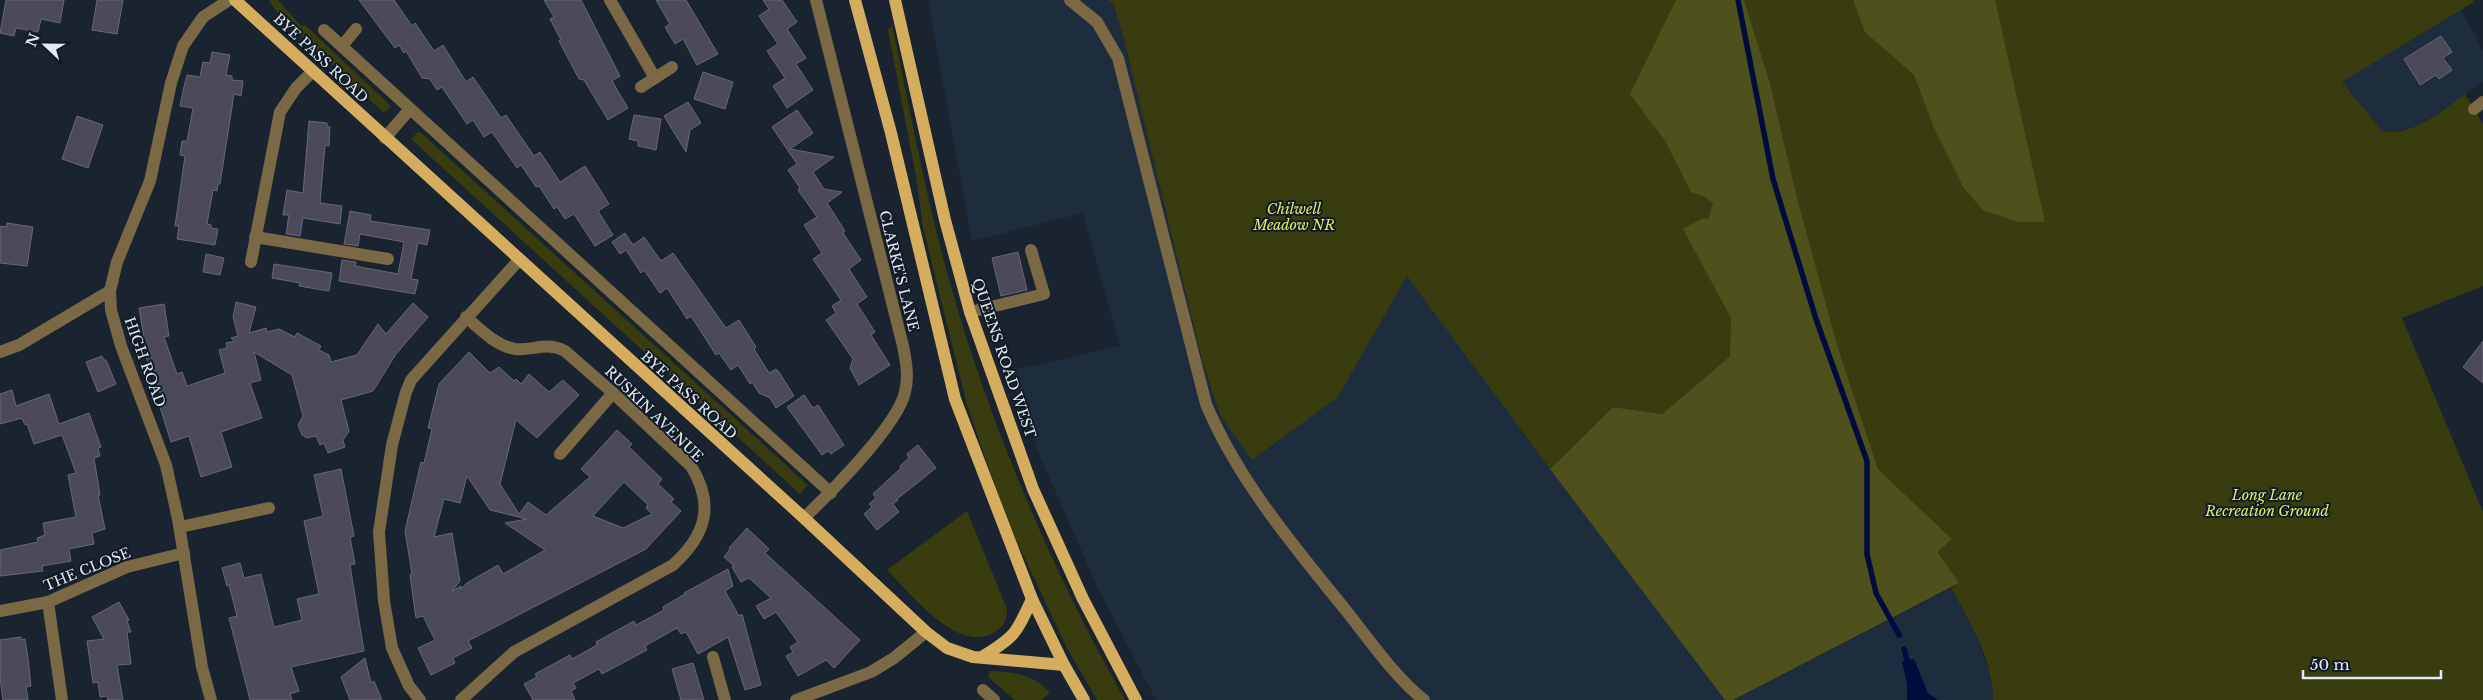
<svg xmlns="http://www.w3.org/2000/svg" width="2483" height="700" font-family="'Libre Baskerville',serif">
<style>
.built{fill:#1e2d3e}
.green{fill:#393c0e}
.forest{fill:#4e511b}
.water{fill:#000b3e}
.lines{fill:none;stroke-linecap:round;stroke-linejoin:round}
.stream{stroke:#000b3e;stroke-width:5.5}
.building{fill:#4c4959;stroke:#696677;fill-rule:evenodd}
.minor{stroke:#7b6844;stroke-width:12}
.major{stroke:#d4ad5f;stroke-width:12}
.labels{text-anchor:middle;stroke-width:4;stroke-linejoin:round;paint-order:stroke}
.street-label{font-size:14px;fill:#e3eaf2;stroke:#101b26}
.park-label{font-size:14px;font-style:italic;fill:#e4ed68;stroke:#101b26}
</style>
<rect width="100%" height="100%" fill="#1a2430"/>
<!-- built -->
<g class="built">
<polygon points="928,0 1108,0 1113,3 1124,39 1202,360 1220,415 1338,397 1407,275 1725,700 1156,700 1098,588 1038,452 1010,371 1120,346 1083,213 972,241"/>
<polygon points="2461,10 2483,51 2483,82 2418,126 2392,132 2382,131 2341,82"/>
<polygon points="1951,588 1973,628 1989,670 1993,700 1733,700"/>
</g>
<!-- green -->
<g class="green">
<polygon points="269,0 278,0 301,26 305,25 391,106 384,113 280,17"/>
<path d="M 1108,0 L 2473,0 L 2474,2 L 2342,82 L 2382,131 C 2415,136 2439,112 2465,94 L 2483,124 L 2483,286 L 2402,318 L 2483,512 L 2483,700 L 1993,700 C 1993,660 1970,622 1951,588 L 1959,583 L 1938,552 L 1952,539 L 1878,469 L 1836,345 L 1730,356 L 1662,414 L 1613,407 L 1550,469 L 1407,276 L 1338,397 L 1252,460 L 1220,415 L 1202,360 L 1124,39 L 1113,3 Z"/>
<path d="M 892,25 C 910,110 926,198 950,283 C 991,428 1051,568 1125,700 L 1097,700 L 1067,648 L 1008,523 L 967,405 L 923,227 L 916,177 L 888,30 Z"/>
<polygon points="419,131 808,485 800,494 411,139"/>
<path d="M 967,511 L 1007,609 C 1007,621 1003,627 993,633 C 958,654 909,592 887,570 Z"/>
<path d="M 990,671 C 1014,672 1034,674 1050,693 L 1041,700 L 1015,700 L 988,677 Z"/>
</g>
<!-- forest -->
<g class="forest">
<polygon points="1676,0 1744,0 1770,84 1797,198 1837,345 1878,469 1952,539 1938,552 1959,583 1733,700 1725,700 1550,469 1613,407 1662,414 1730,356 1731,318 1683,229 1701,219 1709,218 1713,203 1705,197 1691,192 1665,141 1630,94"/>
<polygon points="1853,0 1995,0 2045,222 2018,222 1983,210 1963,187 1934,128 1914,75 1865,32"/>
</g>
<!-- water -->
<polygon class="water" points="1914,659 1928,693 1938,700 1907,700 1907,684 1902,661"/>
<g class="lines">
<!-- stream -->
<g class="stream">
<polyline points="1738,0 1773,179 1816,319 1867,461 1867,554 1876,593 1899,635"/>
<polyline points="1904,649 1907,660"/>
</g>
</g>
<!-- building -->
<g class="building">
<polygon points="6,0 64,0 60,23 41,19 38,32 16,28 14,36 0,33"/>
<polygon points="97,0 123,0 117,34 92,30"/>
<polygon points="359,0 394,0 412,26 415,23 434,51 443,45 466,82 473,77 501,118 506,115 534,156 540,152 560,182 585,166 609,204 598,211 613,235 595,246 574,214 565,219 557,207 554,209 539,186 536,187 521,165 517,168 492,132 484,137 473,120 467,124 442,87 437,90 430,79 422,78 406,51 404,53 399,45 395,48"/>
<polygon points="544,0 581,0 620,76 612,81 628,108 608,120 584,80 579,79 559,41 561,40 550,19 554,17"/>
<polygon points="656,0 686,0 718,54 697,65 683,39 675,44 665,27 670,24"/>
<polygon points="763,0 782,0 797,22 787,29 806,58 796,64 813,90 787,108 773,86 785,78 767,51 778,44 759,16 769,9"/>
<polygon points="2441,36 2452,52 2443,58 2452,70 2439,79 2436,75 2420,85 2404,59"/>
<polygon points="212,52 230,55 226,75 232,76 232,80 243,81 241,96 234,94 220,184 218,184 217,191 213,190 207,224 211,225 211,228 218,229 215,245 177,239 179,226 175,226 185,156 180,155 182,141 187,141 193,108 180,106 183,91 187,75 200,77 203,62 210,63"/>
<polygon points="703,72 733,82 725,109 694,99"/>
<polygon points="688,102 701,123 690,130 686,152 664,116"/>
<polygon points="797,110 813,133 790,149 834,157 813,172 824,189 842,192 827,203 845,231 843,233 861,260 849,269 867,297 857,304 875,332 871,335 890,365 859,385 850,368 853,359 826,320 836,313 832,306 841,300 813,259 822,253 804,225 817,217 798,190 800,188 788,170 797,164 772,127"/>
<polygon points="634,115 661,119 656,150 638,146 638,141 629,139"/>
<polygon points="77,116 103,125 88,168 62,159"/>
<polygon points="309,121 327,123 327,127 330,127 329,146 325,145 320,203 342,206 340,224 303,218 300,236 286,234 289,215 283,215 287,190 303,193"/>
<polygon points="350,211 371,215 370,221 430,230 427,245 418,243 411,279 418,280 415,294 339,281 342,260 356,262 355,266 398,274 404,242 360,234 358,246 344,244"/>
<polygon points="7,223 33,227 27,266 0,263 0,226 6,227"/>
<polygon points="625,233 633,245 644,237 661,261 673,253 726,328 739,320 756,347 754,349 769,373 776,369 779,372 794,396 776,408 770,398 759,393 752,382 750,384 738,365 731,370 719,353 716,355 691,316 687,319 667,288 660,293 644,270 641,273 626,250 620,254 612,242"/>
<polygon points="1018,252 1027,290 1001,296 992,258"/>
<polygon points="206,254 224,258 220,275 203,272"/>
<polygon points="274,264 332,273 329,291 299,286 300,283 272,278"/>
<polygon points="236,302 256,307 249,333 266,328 267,332 279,329 295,337 297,333 321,346 319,350 329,355 331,362 357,355 378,324 386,334 413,303 428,317 396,354 373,391 341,400 349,431 343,440 345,447 328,453 324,443 320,445 316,436 307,438 302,435 298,425 303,416 292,375 254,352 261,380 250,383 262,418 221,432 232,467 201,477 189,436 171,442 159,404 164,403 144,351 146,350 139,308 164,304 169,336 164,337 177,374 182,372 187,386 225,373 219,350 227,348 226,343 235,341 231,338 238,336 233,317"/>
<polygon points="2483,341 2483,383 2463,367"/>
<path d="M 469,352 L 490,373 L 499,367 L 514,381 L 516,379 L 521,384 L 529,374 L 549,392 L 563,380 L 579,395 L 537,438 L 516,420 L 500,484 L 519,514 L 528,502 L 546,515 L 590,477 L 581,469 L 617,430 L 632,444 L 629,447 L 662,479 L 658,484 L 674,499 L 671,502 L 681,511 L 646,549 L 468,641 L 472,648 L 453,658 L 455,663 L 431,675 L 418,648 L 435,640 L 423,616 L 416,618 L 410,575 L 412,574 L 405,531 L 421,462 L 424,463 L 432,429 L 428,428 L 439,384 ZM 467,476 L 490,510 L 527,519 L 505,523 L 545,550 L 503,574 L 498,565 L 467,583 L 461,589 L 461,586 L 452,591 L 460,581 L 452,533 L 434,537 L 444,499 L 460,503 ZM 624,482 L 648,505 L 646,508 L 652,514 L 623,528 L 593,516 Z"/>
<polygon points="102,356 104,360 106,360 116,384 98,392 86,362"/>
<polygon points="12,390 16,406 49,394 59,424 89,413 101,447 98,448 100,456 94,458 100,495 98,495 105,529 92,533 94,544 69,549 71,561 42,566 43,571 0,576 0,550 38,542 37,538 45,535 43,523 76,517 68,475 76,473 62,435 34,444 27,424 25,425 22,418 0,424 0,394"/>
<polygon points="804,395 813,408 818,405 844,445 831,454 828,451 822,455 787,407"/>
<polygon points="918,445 936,468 897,499 898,500 893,504 899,512 877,530 864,514 872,507 869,504 876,498 873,494 901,468 900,466 909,458 907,454"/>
<polygon points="341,469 354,536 350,537 355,564 350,565 364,651 291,667 299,691 290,694 292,700 250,700 229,618 237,616 229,585 227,586 222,568 240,563 244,578 261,574 274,627 302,620 297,599 319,594 304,521 323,516 314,475"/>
<polygon points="747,528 769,549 765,553 860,640 834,668 826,660 798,676 786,656 793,652 790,647 798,642 776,612 764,619 756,606 771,598 749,578 741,582 732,567 734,566 724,557 730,549 729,548"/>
<polygon points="728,569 733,586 725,591 739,616 742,614 761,685 745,690 728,637 698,654 686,632 681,634 677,628 645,646 647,650 602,674 599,669 573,683 576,688 571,691 575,700 533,700 524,684 537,677 535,674 570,655 572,659 597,645 596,642 634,621 636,625 664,610 663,607 685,594 684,593"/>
<polygon points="119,602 129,620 127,621 131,632 127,632 131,664 117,665 123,700 108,700 107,696 100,697 98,682 93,683 87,641 104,639 92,617"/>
<polygon points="21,637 21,640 25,639 28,658 31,686 26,687 28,700 3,700 0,677 0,640"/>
<polygon points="365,658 371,683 374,681 382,700 350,700 341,677"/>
<polygon points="693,663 704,700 681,700 672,669"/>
</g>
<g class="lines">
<!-- minor -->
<g class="minor">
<polyline points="610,0 655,78"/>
<path d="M 1070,0 L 1097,22 L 1118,58 L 1206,404 C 1238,480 1293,545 1344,608 C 1369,639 1393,675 1424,700"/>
<polyline points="324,30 831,493"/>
<polyline points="342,46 356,29"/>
<polyline points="641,87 672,67"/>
<polyline points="2474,109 2483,102"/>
<polyline points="385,138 410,109"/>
<polyline points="255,237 388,259"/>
<polyline points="251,262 280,112 296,88 313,71"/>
<polyline points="970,312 1044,294 1031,250"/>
<polyline points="0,352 19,345 110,291"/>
<polyline points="560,454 613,393"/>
<path d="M 804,518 C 830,493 898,425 905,392 C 909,376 906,361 903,346 L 816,0"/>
<polyline points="180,527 269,508"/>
<polyline points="48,602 62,700"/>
<polyline points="0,611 48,602 127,567 184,553"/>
<polyline points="713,657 725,700"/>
<polyline points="983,690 994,700"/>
<polyline points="211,700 202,667 178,519 166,465 121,346 111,310 110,291 117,262 150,181 171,83 183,46 203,17 229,0"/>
<polyline points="420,700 409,686 392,648 384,601 379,532 392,445 406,392 411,380 519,260"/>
<path d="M 461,700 L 514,652 L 673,565 C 706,535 715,505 691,466 L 613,393 L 565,351 C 545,341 534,351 515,349 C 496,346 480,329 466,317"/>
<polyline points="796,700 871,672 894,658 926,632"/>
</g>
<!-- major -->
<g class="major">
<polyline points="235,0 804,518 926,632 947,648 973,657 1064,665"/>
<polyline points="855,0 891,133 955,399 1032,599 1064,665 1084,700"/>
<polyline points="895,0 945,220 970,312 1033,489 1083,599 1136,700"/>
<path d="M 982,657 C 1015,637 1016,634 1032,599"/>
</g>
</g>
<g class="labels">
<!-- street labels -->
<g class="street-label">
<text transform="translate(321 58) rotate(43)" y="5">BYE PASS ROAD</text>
<text transform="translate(899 271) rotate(76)" y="5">CLARKE'S LANE</text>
<text transform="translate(1004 358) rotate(71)" y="5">QUEENS ROAD WEST</text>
<text transform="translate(145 362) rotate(70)" y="5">HIGH ROAD</text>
<text transform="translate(689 395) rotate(42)" y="5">BYE PASS ROAD</text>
<text transform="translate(654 414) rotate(44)" y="5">RUSKIN AVENUE</text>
<text transform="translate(87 569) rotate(-22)" y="5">THE CLOSE</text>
</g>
<!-- park labels -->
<g class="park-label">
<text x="1294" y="214">Chilwell<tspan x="1294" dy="16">Meadow NR</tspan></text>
<text x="2267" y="500">Long Lane<tspan x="2267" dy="16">Recreation Ground</tspan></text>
</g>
</g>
<!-- north arrow -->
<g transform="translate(45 45) rotate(292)" stroke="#101b26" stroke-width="4" paint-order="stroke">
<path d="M0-4L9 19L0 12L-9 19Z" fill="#e3eaf2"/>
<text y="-8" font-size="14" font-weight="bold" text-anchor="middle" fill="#e3eaf2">N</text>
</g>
<!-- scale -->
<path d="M2303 670v8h138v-8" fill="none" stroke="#e3eaf2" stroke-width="2.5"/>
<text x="2310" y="670" font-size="15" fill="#e3eaf2" stroke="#101b26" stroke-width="4" paint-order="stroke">50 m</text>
</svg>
